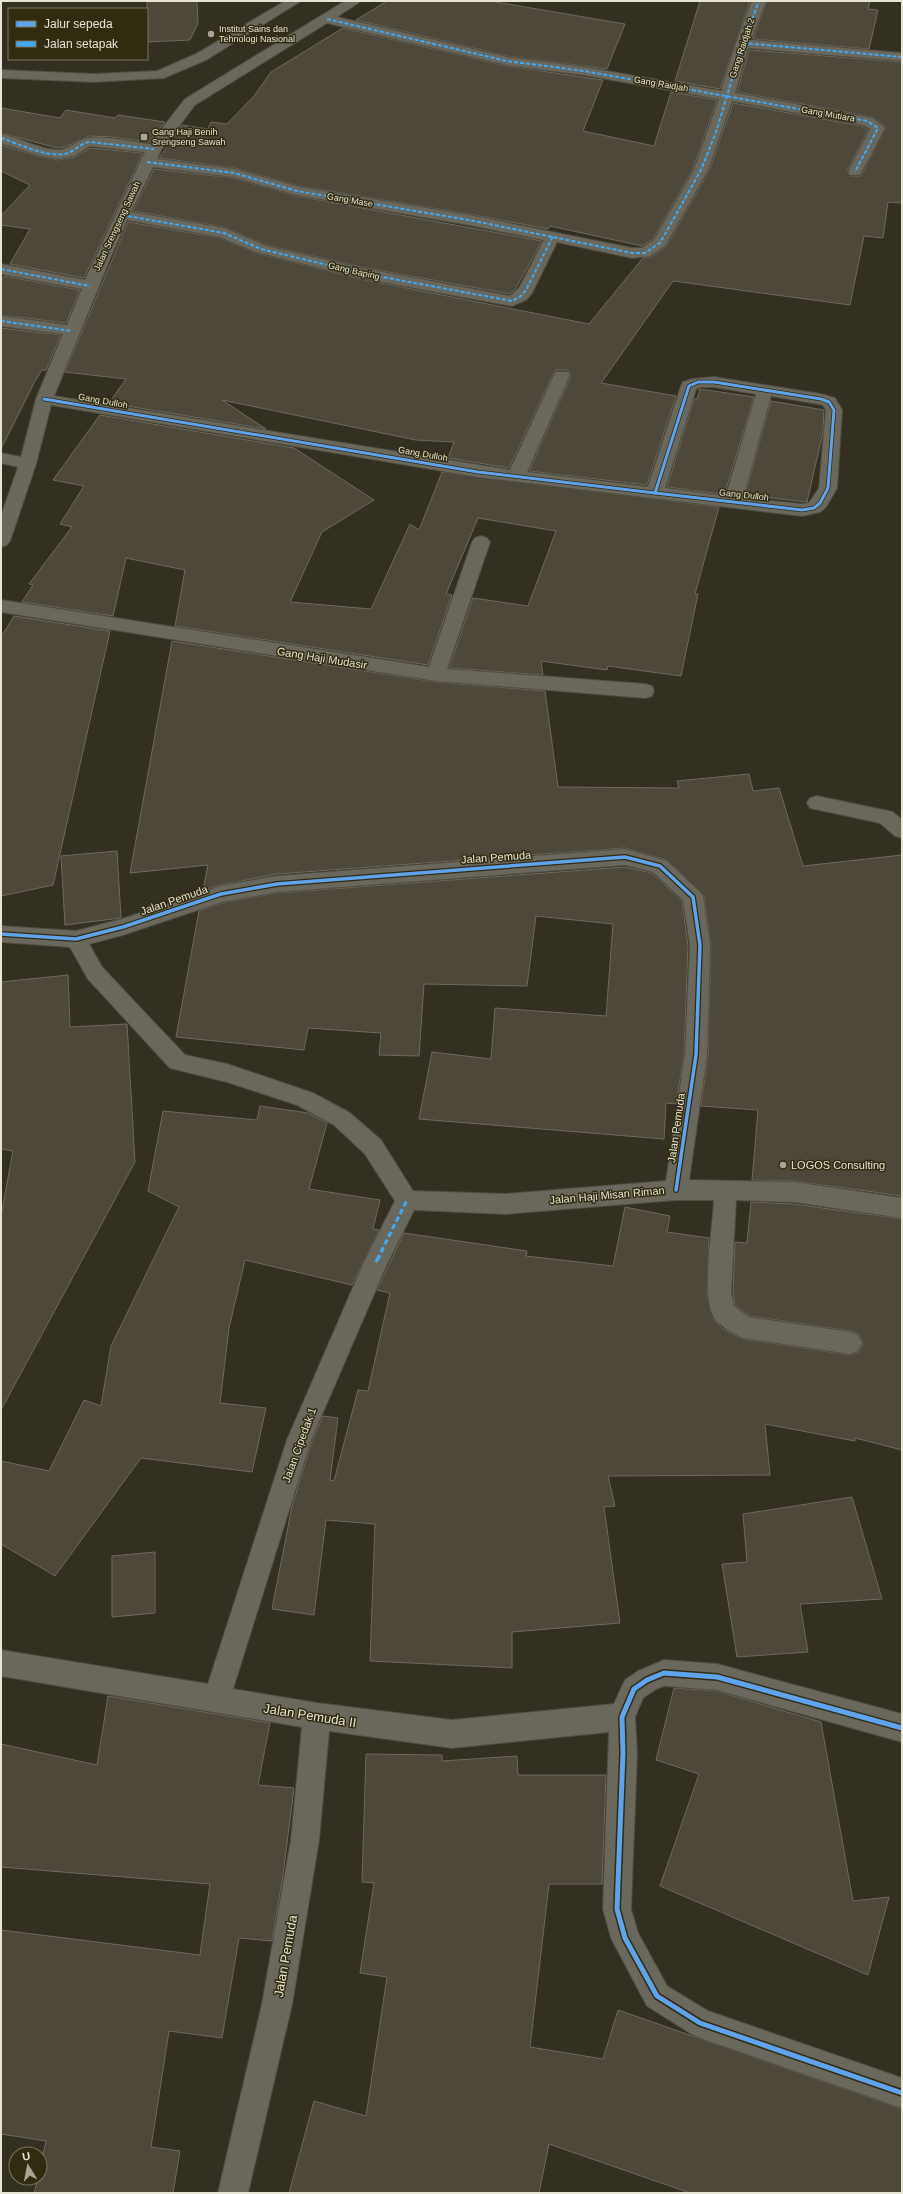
<svg xmlns="http://www.w3.org/2000/svg" width="903" height="2194" font-family="Helvetica,sans-serif">
<style>
.building{fill:#4e483b;stroke:#6f695e}
.lines{fill:none;stroke-linecap:round;stroke-linejoin:round}
.minor-casing{stroke:#4f4d40;stroke-width:2}
.minor{fill:#6a685d;fill-rule:evenodd}
.quiet-far2{stroke:#3fa9f5;stroke-width:2;stroke-dasharray:4 2;stroke-linecap:butt}
.quiet-far1{stroke:#3fa9f5;stroke-width:3;stroke-dasharray:5.5 3;stroke-linecap:butt}
.quiet{stroke:#3fa9f5;stroke-width:3.5;stroke-dasharray:8 3.5;stroke-linecap:butt}
.cycleway-far2-casing{stroke:#312b10;stroke-width:4.5}
.cycleway-far1-casing{stroke:#312b10;stroke-width:6}
.cycleway-casing{stroke:#312b10;stroke-width:8}
.cycleway-far2{stroke:#60a3ed;stroke-width:3}
.cycleway-far1{stroke:#60a3ed;stroke-width:3.5}
.cycleway{stroke:#60a3ed;stroke-width:5}
.poi-dot{fill:#a8a596;stroke:#312b10;stroke-width:1.5}
.labels{text-anchor:middle;stroke-width:3;stroke-linejoin:round;paint-order:stroke}
.far-poi-label{font-size:9px;fill:#e7e4d4;stroke:#312b10;text-anchor:start}
.far-street-label{font-size:9px;fill:#e7e4d4;stroke:#312b10}
.street-label{font-size:11px;fill:#e7e4d4;stroke:#312b10}
.poi-label{font-size:11px;fill:#e7e4d4;stroke:#312b10;text-anchor:start}
.near-street-label{font-size:13px;fill:#e7e4d4;stroke:#312b10}
</style>
<rect width="100%" height="100%" fill="#333022"/>
<!-- building -->
<g class="building">
<polygon points="147,1 197,1 198,23 190,40 147,42"/>
<polygon points="387,1 490,1 625,24 607,69 507,56 356,20"/>
<polygon points="700,1 750,1 720,89 675,81"/>
<polygon points="767,1 870,1 868,9 878,10 869,49 753,39"/>
<polygon points="343,28 507,66 603,80 583,131 654,146 671,92 717,100 693,169 653,239 642,246 550,226 548,229 469,214 299,186 234,168 159,158 182,125 208,129 211,122 227,124 254,96 271,72"/>
<polygon points="749,50 902,62 902,203 888,202 883,238 864,236 850,305 673,281 601,383 676,396 647,485 529,471 571,376 568,370 556,370 553,374 509,468 448,458 454,442 416,440 222,400 266,429 109,403 126,379 65,372 128,222 220,238 256,253 361,279 589,324 643,258 651,257 666,247 709,171 733,103 862,126 868,130 847,171 850,176 861,176 886,127 872,117 737,92"/>
<polygon points="1,108 60,118 66,110 115,118 118,115 165,122 149,142 112,137 89,136 65,147 57,148 1,133"/>
<polygon points="1,145 37,156 58,160 75,157 90,148 143,153 84,278 10,264 30,229 1,225 1,216 30,185 1,171"/>
<polygon points="154,169 233,178 297,196 542,241 516,288 510,294 361,267 266,245 224,227 133,211"/>
<polygon points="4,276 80,290 66,323 1,315 1,281"/>
<polygon points="1,328 61,335 46,370 42,370 35,381 1,449"/>
<polygon points="700,389 754,397 725,493 722,494 667,487 694,399 697,399"/>
<polygon points="771,401 824,410 823,432 807,502 745,495"/>
<polygon points="100,415 294,448 374,500 322,532 290,602 371,609 410,524 419,530 442,472 719,507 695,594 698,594 681,676 608,666 607,670 541,661 543,675 449,668 473,598 528,606 556,531 478,518 446,594 452,595 428,665 175,626 185,570 126,558 113,616 22,602 33,585 29,584 72,527 60,524 84,486 53,480"/>
<polygon points="14,616 110,631 53,885 1,896 1,637"/>
<polygon points="172,641 436,682 545,691 558,787 679,788 677,781 749,774 753,791 779,788 803,866 902,855 902,1196 794,1181 752,1180 758,1110 701,1106 708,1055 711,945 704,896 667,860 625,848 277,874 221,885 203,890 208,865 130,873"/>
<polygon points="117,851 121,918 65,925 61,856"/>
<polygon points="625,867 652,873 682,901 688,945 684,1055 676,1104 666,1103 664,1139 419,1119 432,1052 491,1059 495,1008 606,1016 613,924 536,916 527,986 424,984 419,1056 379,1055 381,1033 308,1028 304,1050 176,1037 199,911 222,903 277,893"/>
<polygon points="68,975 70,1027 127,1024 135,1162 1,1410 1,1216 13,1151 1,1149 1,982"/>
<polygon points="260,1106 308,1113 327,1123 309,1189 380,1200 373,1229 379,1230 352,1285 245,1260 229,1328 220,1403 266,1408 252,1472 141,1458 55,1576 1,1544 1,1461 49,1471 84,1400 101,1406 111,1346 179,1207 148,1191 163,1111 257,1120"/>
<polygon points="751,1202 794,1204 902,1219 902,1450 855,1438 855,1441 765,1424 770,1475 608,1476 615,1506 604,1507 620,1623 512,1632 512,1668 370,1661 375,1524 326,1520 314,1615 272,1609 292,1506 312,1441 323,1416 338,1418 330,1480 334,1481 358,1390 368,1391 390,1293 377,1290 404,1233 527,1251 526,1256 613,1266 625,1207 670,1216 667,1232 709,1238 707,1295 714,1320 723,1329 743,1339 850,1355 859,1352 863,1344 859,1334 850,1331 750,1316 735,1305 733,1293 735,1242 747,1243"/>
<polygon points="852,1497 882,1599 800,1604 808,1652 737,1657 722,1564 747,1562 743,1514"/>
<polygon points="155,1552 155,1613 112,1617 112,1556"/>
<polygon points="674,1688 717,1691 821,1722 853,1901 889,1897 868,1975 660,1886 699,1774 656,1760"/>
<polygon points="108,1696 270,1723 258,1785 294,1788 283,1875 272,1941 239,1938 222,2038 169,2031 151,2147 180,2151 173,2193 34,2193 38,2178 40,2178 40,2167 46,2141 1,2134 1,1930 200,1955 210,1884 1,1867 1,1744 97,1765"/>
<polygon points="366,1754 442,1755 442,1761 517,1756 518,1775 606,1775 602,1884 549,1884 530,2047 603,2059 618,2010 902,2109 902,2193 690,2193 549,2144 539,2193 289,2193 314,2101 366,2116 387,1977 360,1973 374,1883 362,1882"/>
</g>
<g class="lines">
<!-- minor casing -->
<g class="minor-casing">
<g id="minor">
<polygon points="285,1 301,1 206,60 164,78 94,82 1,78 1,70 94,74 157,71 196,54"/>
<path d="M 345,1 L 361,1 L 337,17 L 507,57 L 584,67 L 721,91 L 736,43 L 752,1 L 766,1 L 751,40 L 902,53 L 902,61 L 748,48 L 735,93 L 867,117 L 872,118 L 885,128 L 860,175 L 850,175 L 848,172 L 870,129 L 863,125 L 732,101 L 708,170 L 665,246 L 650,256 L 632,258 L 557,242 L 532,293 L 526,300 L 512,306 L 361,278 L 256,252 L 220,237 L 127,220 L 112,254 L 54,396 L 510,470 L 554,375 L 556,372 L 568,372 L 570,375 L 527,472 L 648,487 L 681,386 L 683,382 L 692,379 L 714,377 L 821,394 L 835,398 L 842,410 L 837,488 L 826,507 L 820,512 L 802,516 L 478,477 L 51,405 L 36,464 L 10,541 L 7,545 L 1,547 L 1,516 L 18,467 L 1,463 L 1,453 L 21,457 L 36,399 L 63,334 L 1,326 L 1,316 L 67,325 L 82,289 L 1,274 L 1,264 L 85,280 L 145,152 L 90,146 L 74,156 L 58,159 L 37,155 L 1,143 L 1,134 C 20,138 38,149 57,150 C 69,151 77,139 89,138 C 108,136 131,142 150,144 L 185,99 ZM 327,23 L 507,65 L 584,75 L 719,99 L 694,170 L 654,240 L 642,248 L 632,248 L 469,215 L 299,187 L 234,169 L 157,159 L 161,150 L 195,105 ZM 153,167 L 233,177 L 297,195 L 469,225 L 544,240 L 519,288 L 510,296 L 361,268 L 266,246 L 224,228 L 131,212 ZM 701,387 L 714,387 L 756,394 L 726,496 L 665,488 L 696,389 ZM 771,396 L 818,404 L 823,405 L 826,410 L 819,488 L 809,503 L 802,504 L 743,498 Z"/>
<polygon points="481,536 487,538 490,542 447,669 645,684 652,686 654,691 652,696 645,698 436,681 1,612 1,600 429,667 472,542 475,538"/>
<polygon points="817,796 893,812 902,820 902,838 895,836 880,823 810,808 807,803 810,798"/>
<path d="M 625,849 L 667,861 L 700,892 L 703,897 L 710,945 L 707,1055 L 689,1180 L 794,1182 L 902,1198 L 902,1218 L 794,1202 L 736,1200 L 731,1293 L 734,1306 L 749,1317 L 850,1332 L 858,1335 L 862,1343 L 858,1351 L 850,1354 L 743,1338 C 734,1334 721,1327 715,1319 C 700,1297 713,1228 714,1200 L 676,1200 L 506,1214 L 414,1210 L 387,1264 L 311,1440 L 233,1689 L 317,1703 L 452,1720 L 614,1704 L 625,1680 L 638,1671 L 664,1660 L 717,1664 L 902,1714 L 902,1742 L 717,1690 L 664,1686 L 656,1689 L 643,1698 L 635,1717 L 637,1753 L 631,1909 L 638,1933 L 667,1986 L 708,2011 L 902,2078 L 902,2108 L 700,2038 L 690,2033 L 647,2006 L 611,1938 L 603,1909 L 609,1732 L 452,1748 L 329,1731 L 319,1840 L 292,2004 L 248,2193 L 218,2193 L 262,2004 L 291,1840 L 302,1727 L 1,1676 L 1,1650 L 208,1684 L 287,1440 L 364,1262 L 395,1201 L 365,1154 L 334,1125 L 297,1105 L 227,1082 L 170,1068 L 88,979 L 70,947 L 1,942 L 1,926 L 76,931 L 122,919 L 221,886 L 277,876 ZM 625,865 L 653,872 L 683,900 L 690,945 L 685,1055 L 666,1181 L 506,1194 L 413,1191 L 381,1140 L 350,1113 L 313,1093 L 227,1064 L 185,1055 L 102,967 L 89,944 L 123,935 L 222,902 L 277,892 Z"/>
</g>
</g>
<!-- minor -->
<use href="#minor" class="minor"/>
<!-- quiet-far2 -->
<g class="quiet-far2">
<polyline points="327,19 507,61 584,71 867,121 878,128 855,172"/>
<polyline points="743,43 902,57"/>
<path d="M 1,138 C 20,144 44,157 65,154 C 74,152 80,143 90,142 L 154,149"/>
<polyline points="147,162 234,173 297,191 469,220 632,253 645,253 660,243 701,170 716,132 743,43 759,1"/>
<polyline points="122,215 224,233 261,249 361,273 512,301 520,297 526,290 553,236"/>
<polyline points="1,269 90,286"/>
<polyline points="1,321 72,331"/>
</g>
<!-- quiet-far1 -->
<polyline class="quiet-far1" points="381,1252 407,1200"/>
<!-- quiet -->
<polyline class="quiet" points="376,1262 382,1251"/>
<!-- cycleway-far2 casing -->
<g class="cycleway-far2-casing">
<g id="cycleway-far2">
<polygon points="698,382 714,382 821,399 829,402 834,410 828,488 820,503 814,508 802,510 655,493 689,386"/>
<polyline points="44,399 478,472 655,493"/>
</g>
</g>
<!-- cycleway-far1 casing -->
<g class="cycleway-far1-casing">
<polyline id="cycleway-far1" points="1,934 76,939 123,927 221,894 277,884 625,857 660,866 693,897 700,945 696,1055 676,1190"/>
</g>
<!-- cycleway casing -->
<g class="cycleway-casing">
<polyline id="cycleway" points="902,1728 717,1677 664,1673 647,1680 634,1689 622,1717 623,1753 617,1909 625,1938 657,1996 700,2023 902,2093"/>
</g>
<!-- cycleway-far2 -->
<use href="#cycleway-far2" class="cycleway-far2"/>
<!-- cycleway-far1 -->
<use href="#cycleway-far1" class="cycleway-far1"/>
<!-- cycleway -->
<use href="#cycleway" class="cycleway"/>
</g>
<!-- markers -->
<g class="poi-dot">
<circle cx="211" cy="34" r="4"/>
<rect x="140" y="133" width="8" height="8" rx="2"/>
<circle cx="783" cy="1165" r="4"/>
</g>
<g class="labels">
<!-- far-poi labels -->
<g class="far-poi-label">
<text x="219" y="32">Institut Sains dan<tspan x="219" dy="10">Tehnologi Nasional</tspan></text>
<text x="152" y="135">Gang Haji Benih<tspan x="152" dy="10">Srengseng Sawah</tspan></text>
</g>
<!-- far-street labels -->
<g class="far-street-label">
<text transform="translate(742 48) rotate(-72)" y="3">Gang Raidjah 2</text>
<text transform="translate(661 84) rotate(10)" y="3">Gang Raidjah</text>
<text transform="translate(828 114) rotate(10)" y="3">Gang Mutiara</text>
<text transform="translate(350 200) rotate(10)" y="3">Gang Mase</text>
<text transform="translate(117 226) rotate(-65)" y="3">Jalan Srengseng Sawah</text>
<text transform="translate(354 271) rotate(13)" y="3">Gang Baping</text>
<text transform="translate(103 401) rotate(10)" y="3">Gang Dulloh</text>
<text transform="translate(423 454) rotate(10)" y="3">Gang Dulloh</text>
<text transform="translate(744 495) rotate(6)" y="3">Gang Dulloh</text>
</g>
<!-- street labels -->
<g class="street-label">
<text transform="translate(322 658) rotate(9)" y="4">Gang Haji Mudasir</text>
<text transform="translate(496 857) rotate(-4)" y="4">Jalan Pemuda</text>
<text transform="translate(174 900) rotate(-19)" y="4">Jalan Pemuda</text>
<text transform="translate(676 1128) rotate(-82)" y="4">Jalan Pemuda</text>
<text transform="translate(607 1195) rotate(-5)" y="4">Jalan Haji Misan Riman</text>
<text transform="translate(299 1445) rotate(-70)" y="4">Jalan Cipedak 1</text>
</g>
<!-- poi labels -->
<g class="poi-label">
<text x="791" y="1169">LOGOS Consulting</text>
</g>
<!-- near-street labels -->
<g class="near-street-label">
<text transform="translate(310 1715) rotate(9)" y="5">Jalan Pemuda II</text>
<text transform="translate(285 1956) rotate(-80)" y="5">Jalan Pemuda</text>
</g>
</g>
<!-- border -->
<rect width="903" height="2194" fill="none" stroke="#e7e4d4" stroke-width="4"/>
<!-- legend -->
<rect x="8" y="8" width="140" height="52" fill="#312b10" stroke="#7a755e"/>
<rect x="16" y="21" width="20" height="6" fill="#60a3ed" stroke="#7a755e"/>
<text x="44" y="28" font-size="12" fill="#e7e4d4">Jalur sepeda</text>
<rect x="16" y="41" width="20" height="6" fill="#3fa9f5" stroke="#7a755e"/>
<text x="44" y="48" font-size="12" fill="#e7e4d4">Jalan setapak</text>
<!-- north arrow -->
<g transform="translate(28 2166) rotate(350)"><circle r="19" fill="#312b10" stroke="#7a755e"/>
<path d="M0-3L7 15L0 10L-7 15Z" fill="#a8a596"/>
<text y="-6" font-size="11" font-weight="bold" text-anchor="middle" fill="#e7e4d4">U</text>
</g>
</svg>
